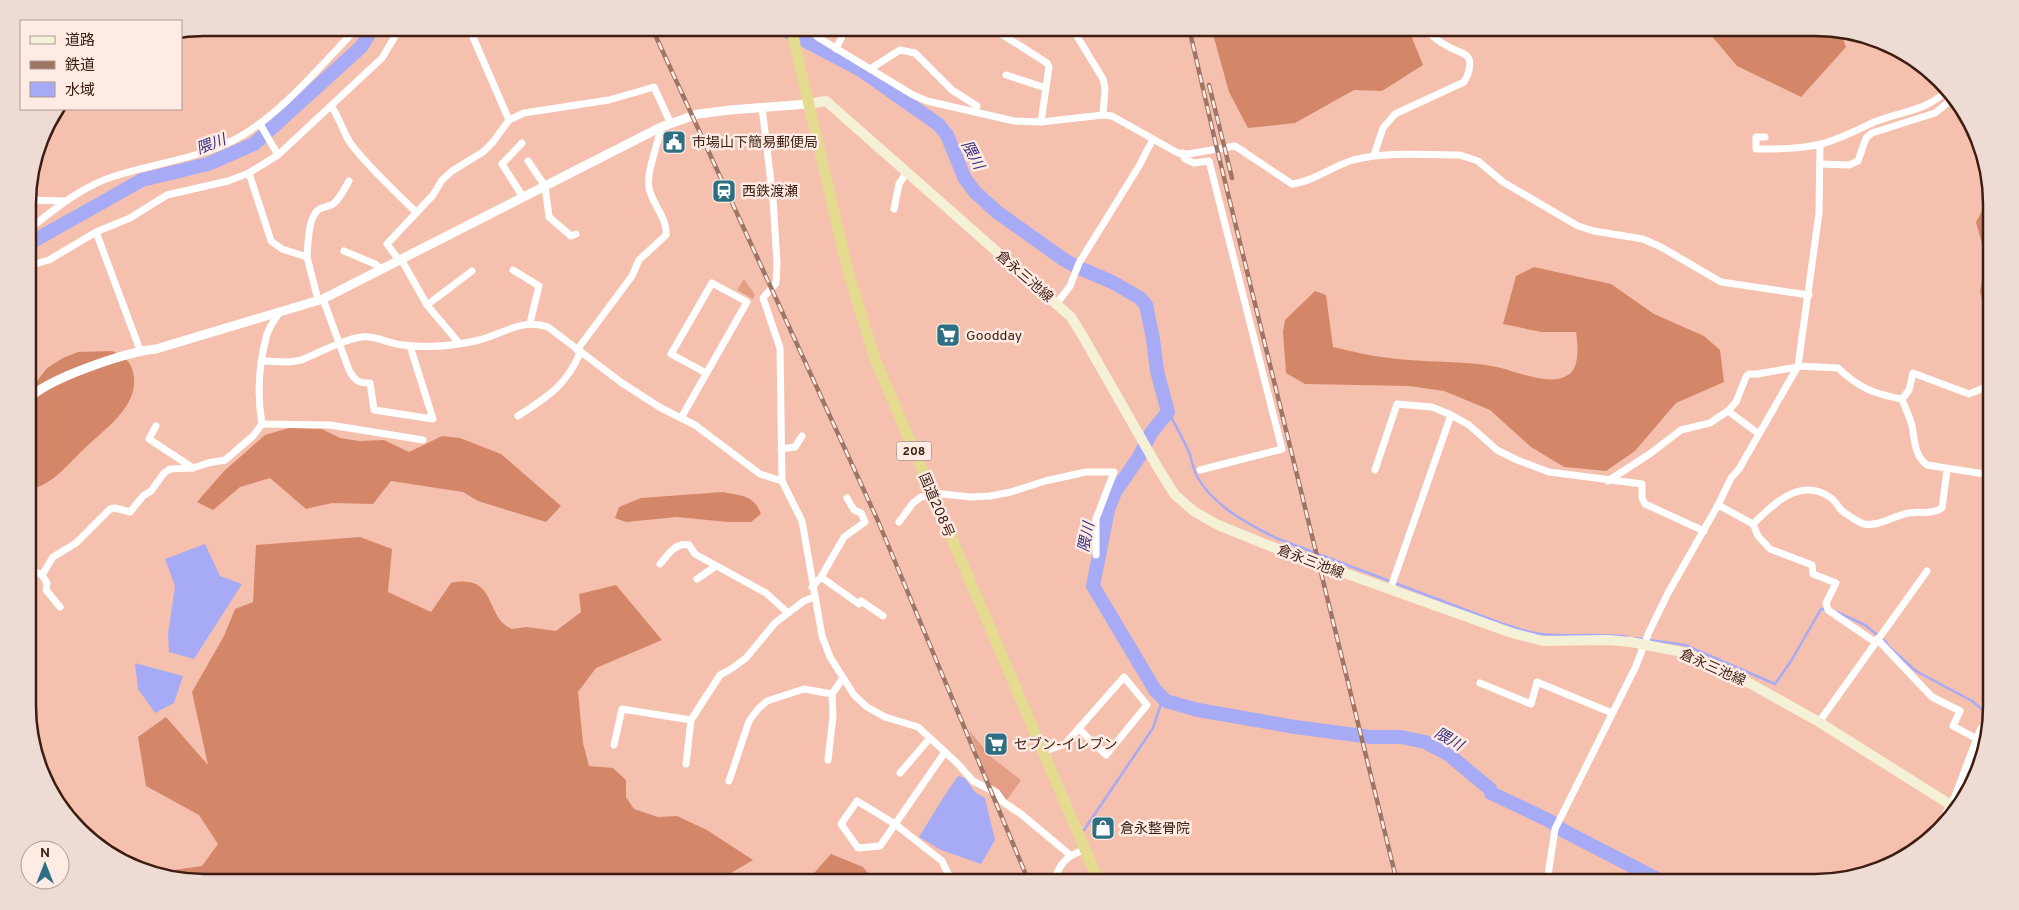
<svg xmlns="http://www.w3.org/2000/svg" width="2019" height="910" font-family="Overpass,'Noto Sans JP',sans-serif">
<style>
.green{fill:#e49e85}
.forest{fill:#d48669}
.water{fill:#a7abf5}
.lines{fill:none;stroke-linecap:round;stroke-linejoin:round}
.stream{stroke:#a7abf5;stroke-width:2.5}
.river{stroke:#a7abf5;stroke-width:14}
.minor{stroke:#fff;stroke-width:7}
.tertiary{stroke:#fff;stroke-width:9}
.secondary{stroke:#f5f1d6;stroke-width:10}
.trunk{stroke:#e4da90;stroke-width:11}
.rail-casing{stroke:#9f7565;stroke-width:4.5}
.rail{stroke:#fdebe4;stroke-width:2.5;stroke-dasharray:8;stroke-linecap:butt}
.labels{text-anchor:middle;stroke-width:5;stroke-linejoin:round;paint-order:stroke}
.shield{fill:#fdebe4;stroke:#775b50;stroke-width:1}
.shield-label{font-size:12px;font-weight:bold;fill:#3d1d11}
.poi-label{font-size:14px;fill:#3d1d11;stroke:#fdebe4;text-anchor:start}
.street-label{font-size:14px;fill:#3d1d11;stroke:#fdebe4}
.water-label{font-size:15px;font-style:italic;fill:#352e81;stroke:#fdebe4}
.rim{fill:none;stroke:#3d1d11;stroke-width:2.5}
</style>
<rect width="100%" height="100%" fill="#f5c1ae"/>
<!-- green -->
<g class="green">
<polygon points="744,279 755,295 753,299 737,290"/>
<polygon points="969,730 991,757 1021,780 1007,800 996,787 990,784"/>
</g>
<!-- forest -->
<g class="forest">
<polygon points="1216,28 1318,28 1326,34 1334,28 1408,28 1423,65 1382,91 1354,90 1295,123 1248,128 1229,92 1213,34"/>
<polygon points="1705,28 1815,28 1841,33 1846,47 1801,97 1737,66"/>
<polygon points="1990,196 1990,320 1986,318 1980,291 1986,259 1976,222"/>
<path d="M 1534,267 L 1611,284 L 1654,314 L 1704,336 L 1720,350 L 1724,382 L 1676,403 L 1635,451 L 1606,471 L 1564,467 L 1531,447 L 1490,410 L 1444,391 L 1409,386 L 1305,384 L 1286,373 L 1283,332 L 1285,320 L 1315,291 L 1326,295 L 1333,347 C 1351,351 1370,356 1389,358 C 1425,363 1462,360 1497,367 C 1515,371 1550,387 1568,375 C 1580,368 1578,344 1576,332 L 1541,332 L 1503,324 L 1516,276 Z"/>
<path d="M 112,351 C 125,356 133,363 134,378 C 137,407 105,429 86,447 C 70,462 51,487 29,489 L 28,393 L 47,368 L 63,358 L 78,352 Z"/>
<polygon points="289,428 322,429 340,438 359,441 384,440 409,452 442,436 460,438 501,454 561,506 546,522 478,501 463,492 391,481 373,504 332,503 306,509 270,478 240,487 213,510 197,502 224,471 265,435"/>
<path d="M 723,492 C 742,496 754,495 761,514 L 751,522 L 728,522 L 677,517 L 626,522 L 615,518 L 619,507 L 641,498 Z"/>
<path d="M 360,537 L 392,549 L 388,592 L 431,612 L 451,583 C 498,573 484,618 512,629 L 527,627 L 556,631 L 581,612 L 579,594 L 616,585 L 662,640 L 596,668 L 578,692 L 583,743 L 589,766 L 613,768 L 626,780 L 626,797 L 634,809 L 658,817 L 677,816 L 707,830 L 753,860 L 716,882 L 352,882 L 344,878 L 341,882 L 204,882 L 158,873 L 159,872 L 202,866 L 218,844 L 199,815 L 146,786 L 138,737 L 166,717 L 208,765 L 192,692 L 224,636 L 235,609 L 253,602 L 256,545 Z"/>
<polygon points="831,854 863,867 875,882 806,882"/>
</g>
<!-- water -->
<g class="water">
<polygon points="205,544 220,576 242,584 194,659 169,652 168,634 175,586 165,559"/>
<polygon points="135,663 183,676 174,703 155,713 138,689"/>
<polygon points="958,776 965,778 975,792 985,798 995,840 981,864 941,850 919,837 943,798"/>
</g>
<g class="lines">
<!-- stream -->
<g class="stream">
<path d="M 1168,412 C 1175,424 1182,437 1188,450 C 1192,459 1193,470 1198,478 C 1214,506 1248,524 1276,538 L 1503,624 C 1515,627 1528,633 1541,634 C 1570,637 1599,633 1628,637"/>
<polyline points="1837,612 1865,625 1886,642 1888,646 1916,671 1972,701 1985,712"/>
<polyline points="1635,638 1685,645 1775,684 1791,661 1821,609 1827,610"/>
<polyline points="1084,830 1153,728 1163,698"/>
</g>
<!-- river -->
<g class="river">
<polyline points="781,28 861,70 939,125 947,135 965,179 975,192 997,212 1063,259 1077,267 1112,282 1140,298 1146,305 1153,339 1157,371 1168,412 1151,433 1139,457 1115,492 1108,510 1093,586 1155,690 1166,701 1198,710 1295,727 1371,737 1401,737 1425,742 1448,754 1490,789 1491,793 1550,821 1564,831 1663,882"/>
<polyline points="28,242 37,239 142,180 208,164 254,144 361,47 373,28"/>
</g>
<!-- minor -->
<g class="minor">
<polyline points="469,28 509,120"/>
<path d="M 807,28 L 819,38 L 913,95 L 927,101 L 1014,121 L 1041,122 L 1103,115 L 1112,116 L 1178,153 L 1188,154 L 1235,146 L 1292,184 C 1312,182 1333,166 1353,160 C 1387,151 1425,155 1460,155 L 1478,161 L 1503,182 L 1578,226 L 1594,231 L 1643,239 L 1661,247 L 1721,282 L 1809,295"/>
<polyline points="992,28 1047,63 1049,67 1041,122"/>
<polyline points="1072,28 1103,79 1105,88 1103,115"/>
<polyline points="836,49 846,28"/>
<polyline points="870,69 900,50 915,53 952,90 977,106 975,111"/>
<polyline points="1006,75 1046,88"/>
<path d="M 331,106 C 340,118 343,133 351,144 C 370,169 394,190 416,212"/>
<polyline points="762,107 773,199 777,263 776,283 763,298 780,348 782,481 802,521 822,636 830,657 854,695 867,707 885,717 918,727 956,762 973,781 997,793 1003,802 1021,814 1070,855"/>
<polyline points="260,124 278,155"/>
<path d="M 1765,137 L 1756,137 L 1756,149 C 1778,149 1800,149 1821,144 C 1840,139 1857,130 1874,122 C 1898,112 1928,111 1947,90"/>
<polyline points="522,143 502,164 523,197"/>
<polyline points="1182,153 1185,159 1194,163 1209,161 1282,449 1200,470"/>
<path d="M 1374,155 L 1383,128 L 1395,114 L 1464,82 C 1468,76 1473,62 1467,56 C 1464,53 1457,51 1453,49 C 1441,43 1433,38 1425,28"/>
<polyline points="528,161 545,186 549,217 571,236 576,234"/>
<polyline points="1820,164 1849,165 1858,161 1866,138 1872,133 1935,113 1955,97"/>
<polyline points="249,173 271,241 282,249 307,257 318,300"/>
<polyline points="28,200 65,201"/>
<polyline points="894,209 899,184 907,172"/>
<path d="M 28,230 C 55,209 82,186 115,176 C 155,163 196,159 234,140 C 279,117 322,64 357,28"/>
<polyline points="96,232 140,350"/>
<polyline points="344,251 375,264 381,269"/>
<path d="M 307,257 C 308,245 308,218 318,210 C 322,207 328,207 333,204 C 340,199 344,189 349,181"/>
<polyline points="401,259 427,305 459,343"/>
<polyline points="399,260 387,244 433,195 442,180 452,171 483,152 493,142 509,120 524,113 609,100 654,87 671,124"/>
<polyline points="28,266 49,260 96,232 130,218 167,195 228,181 249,173 278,155 382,58 400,28"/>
<polyline points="513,270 539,286 530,323"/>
<path d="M 323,299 L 349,370 C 355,381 358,383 370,383 L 374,410 L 433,419 L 410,346"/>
<polyline points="1057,303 1070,286 1079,263 1139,166 1153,139"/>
<polyline points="427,305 472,271"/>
<path d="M 577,350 L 632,276 L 639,260 L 666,235 C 668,219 652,204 649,188 C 646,172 658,145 661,127"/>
<path d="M 261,361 L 290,362 L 301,360 C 319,353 343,339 362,337 C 375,335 389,344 403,345 C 426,348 452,346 475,341 C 500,336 522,317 548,327 L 622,383 L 661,408 L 695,425 L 760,474 L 782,481"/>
<path d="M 1798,366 L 1838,368 C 1859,388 1874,394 1902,399 C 1905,408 1910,417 1912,426 C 1915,441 1914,455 1927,465 L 1991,475"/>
<polyline points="1902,399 1909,390 1913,373 1969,394 1991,385"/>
<polyline points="1728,411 1759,434"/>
<path d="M 518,416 C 547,397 566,386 580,353"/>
<polyline points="681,418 747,302 712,283 671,354 706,373"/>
<polyline points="262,424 330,425 423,440"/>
<polyline points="156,426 149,439 193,468"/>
<polyline points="781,449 795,447 802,436"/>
<polyline points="1375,470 1397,404 1432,407 1451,415 1469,425 1497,450 1517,460 1549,472 1642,484 1642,498 1645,504 1704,531"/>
<polyline points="1608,481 1651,453 1681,430 1710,423 1728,411 1736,402 1746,377 1749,374 1757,374 1798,367"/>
<polyline points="1718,505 1753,524 1758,536 1770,549 1812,565 1813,574 1836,583 1826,603 1828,610 1875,642"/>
<polyline points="899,522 913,503 921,497 942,494 972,497 990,496 1011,492 1045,481 1086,472 1114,472 1096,519 1096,555"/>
<path d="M 1753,524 C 1773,504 1801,476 1831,498 C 1835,501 1838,506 1841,510 C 1846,514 1858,522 1864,524 C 1879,527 1895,515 1909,513 C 1921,511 1931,515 1942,508 L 1947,470"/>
<path d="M 660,564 C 668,555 675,542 689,545 L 695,554 L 766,593 L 788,613"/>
<polyline points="29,569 42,575 47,583 46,590 60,607"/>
<path d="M 42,575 L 53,557 L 76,543 L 110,509 L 115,508 L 130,512 L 143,496 L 151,491 L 164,473 L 170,469 L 193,468 L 208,463 L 225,460 L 253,436 L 262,424 C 257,395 259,363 267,334 C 270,326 275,319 279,313"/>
<polyline points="821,577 859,604 861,601 883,616"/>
<polyline points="697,579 716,566"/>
<polyline points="812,587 821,577 844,537 865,522 861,513 854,510 847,498"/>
<polyline points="1390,590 1451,415"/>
<polyline points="1877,639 1932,697 1960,711 1953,726 1977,739"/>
<polyline points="1480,683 1531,704 1537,682 1612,713"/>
<polyline points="832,694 843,678"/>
<polyline points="1819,722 1927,571"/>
<polyline points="614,745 622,709 691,720"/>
<polyline points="945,752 880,846 858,848 841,824 857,801 895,824 942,861 952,882"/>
<polyline points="1042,752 1065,744 1124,677 1147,705 1106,755 1079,729"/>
<polyline points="686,764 691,720 720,675 731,669 746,658 775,623 804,601 814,597"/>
<polyline points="900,773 930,738"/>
<polyline points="729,781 749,721 758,709 767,701 804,689 832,694 833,716 828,760"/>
<polyline points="1936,832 1955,796 1980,730 1989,719"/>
<path d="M 1054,882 C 1059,864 1066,856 1084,850"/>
<polyline points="1547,882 1555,829 1636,666 1649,632 1668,593 1718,505 1731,478 1739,469 1798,366 1819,213 1820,144"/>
</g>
<!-- tertiary -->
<path class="tertiary" d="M 28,399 C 49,378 126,352 156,349 L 323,299 L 661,127 L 698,114 L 730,110 L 808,104"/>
<!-- secondary -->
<polyline class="secondary" points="808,104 826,101 1071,317 1081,333 1158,468 1175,495 1195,512 1218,525 1275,548 1512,633 1543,641 1608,640 1631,642 1687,653 1751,684 1819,722 1957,809"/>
<!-- trunk -->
<polyline class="trunk" points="791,28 848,271 875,359 1099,882"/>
<!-- rail casing -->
<g class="rail-casing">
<g id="rail">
<polyline points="652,28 878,521 1029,882"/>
<polyline points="1189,28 1217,149 1397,882"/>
<polyline points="1209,85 1232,178"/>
</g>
</g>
<!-- rail -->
<use href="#rail" class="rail"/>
</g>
<!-- icons -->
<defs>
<g id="civic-square" transform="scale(1.25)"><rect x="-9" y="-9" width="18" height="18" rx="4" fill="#2f6f83" stroke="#fdebe4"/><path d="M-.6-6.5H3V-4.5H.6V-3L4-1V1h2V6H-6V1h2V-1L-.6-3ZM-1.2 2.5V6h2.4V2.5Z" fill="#fff"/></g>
<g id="station-square" transform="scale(1.25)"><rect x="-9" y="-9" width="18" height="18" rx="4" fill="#2f6f83" stroke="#fdebe4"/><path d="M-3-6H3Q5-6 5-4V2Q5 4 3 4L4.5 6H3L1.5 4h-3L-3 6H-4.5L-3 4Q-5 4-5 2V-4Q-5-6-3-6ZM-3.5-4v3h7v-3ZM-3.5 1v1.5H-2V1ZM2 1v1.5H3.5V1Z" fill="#fff"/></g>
<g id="supermarket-square" transform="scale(1.25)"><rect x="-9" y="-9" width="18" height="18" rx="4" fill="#2f6f83" stroke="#fdebe4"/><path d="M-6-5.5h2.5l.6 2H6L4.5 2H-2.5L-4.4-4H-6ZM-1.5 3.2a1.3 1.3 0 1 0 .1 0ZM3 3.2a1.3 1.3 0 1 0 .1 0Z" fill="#fff"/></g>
<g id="shop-square" transform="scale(1.25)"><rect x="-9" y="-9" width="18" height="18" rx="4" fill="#2f6f83" stroke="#fdebe4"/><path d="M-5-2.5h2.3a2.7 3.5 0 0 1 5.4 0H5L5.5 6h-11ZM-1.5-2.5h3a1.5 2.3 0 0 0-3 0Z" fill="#fff"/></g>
</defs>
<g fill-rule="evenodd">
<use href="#civic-square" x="674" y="142"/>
<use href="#station-square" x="724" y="191"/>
<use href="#supermarket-square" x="948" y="335"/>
<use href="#supermarket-square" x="996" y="744"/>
<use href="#shop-square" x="1103" y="828"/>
</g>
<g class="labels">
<!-- shield labels -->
<rect class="shield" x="896.5" y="441.5" width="35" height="19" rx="4"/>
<g class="shield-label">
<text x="914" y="455">208</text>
</g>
<!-- poi labels -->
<g class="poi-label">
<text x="692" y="147">市場山下簡易郵便局</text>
<text x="742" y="196">西鉄渡瀬</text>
<text x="966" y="340">Goodday</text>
<text x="1014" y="749">セブン-イレブン</text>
<text x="1120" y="833">倉永整骨院</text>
</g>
<!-- street labels -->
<g class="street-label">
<text transform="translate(1025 276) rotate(41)" y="5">倉永三池線</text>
<text transform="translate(937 505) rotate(67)" y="5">国道208号</text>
<text transform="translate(1311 561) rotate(21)" y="5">倉永三池線</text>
<text transform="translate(1713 667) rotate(24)" y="5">倉永三池線</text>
</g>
<!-- water labels -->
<g class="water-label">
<text transform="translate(211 144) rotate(-21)" y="5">隈川</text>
<text transform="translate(973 155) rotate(62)" y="5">隈川</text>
<text transform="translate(1086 537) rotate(-79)" y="5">隈川</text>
<text transform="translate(1449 739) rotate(30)" y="5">隈川</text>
</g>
</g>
<!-- crop -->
<path d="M0 0H2019V910H0ZM204 36H1815A168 168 0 0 1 1983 204V706A168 168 0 0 1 1815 874H204A168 168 0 0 1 36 706V204A168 168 0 0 1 204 36Z" fill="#eedbd3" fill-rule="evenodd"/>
<path class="rim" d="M204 36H1815A168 168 0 0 1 1983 204V706A168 168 0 0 1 1815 874H204A168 168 0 0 1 36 706V204A168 168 0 0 1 204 36Z"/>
<!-- legend -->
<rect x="20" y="20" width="162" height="90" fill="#fdebe4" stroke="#b09990"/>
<rect x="30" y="36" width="25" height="8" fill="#f5f1d6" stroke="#b09990"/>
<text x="65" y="45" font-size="15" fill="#3d1d11">道路</text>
<rect x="30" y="61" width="25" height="8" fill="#9f7565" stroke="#b09990"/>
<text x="65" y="70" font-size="15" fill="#3d1d11">鉄道</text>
<rect x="30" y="82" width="25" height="15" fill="#a7abf5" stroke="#b09990"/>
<text x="65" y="95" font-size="15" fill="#3d1d11">水域</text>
<!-- north arrow -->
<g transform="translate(45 865)"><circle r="24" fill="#fdebe4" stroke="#b09990"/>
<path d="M0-4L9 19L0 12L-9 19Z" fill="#2f6f83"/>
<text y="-8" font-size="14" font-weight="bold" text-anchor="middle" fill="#3d1d11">N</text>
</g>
</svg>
